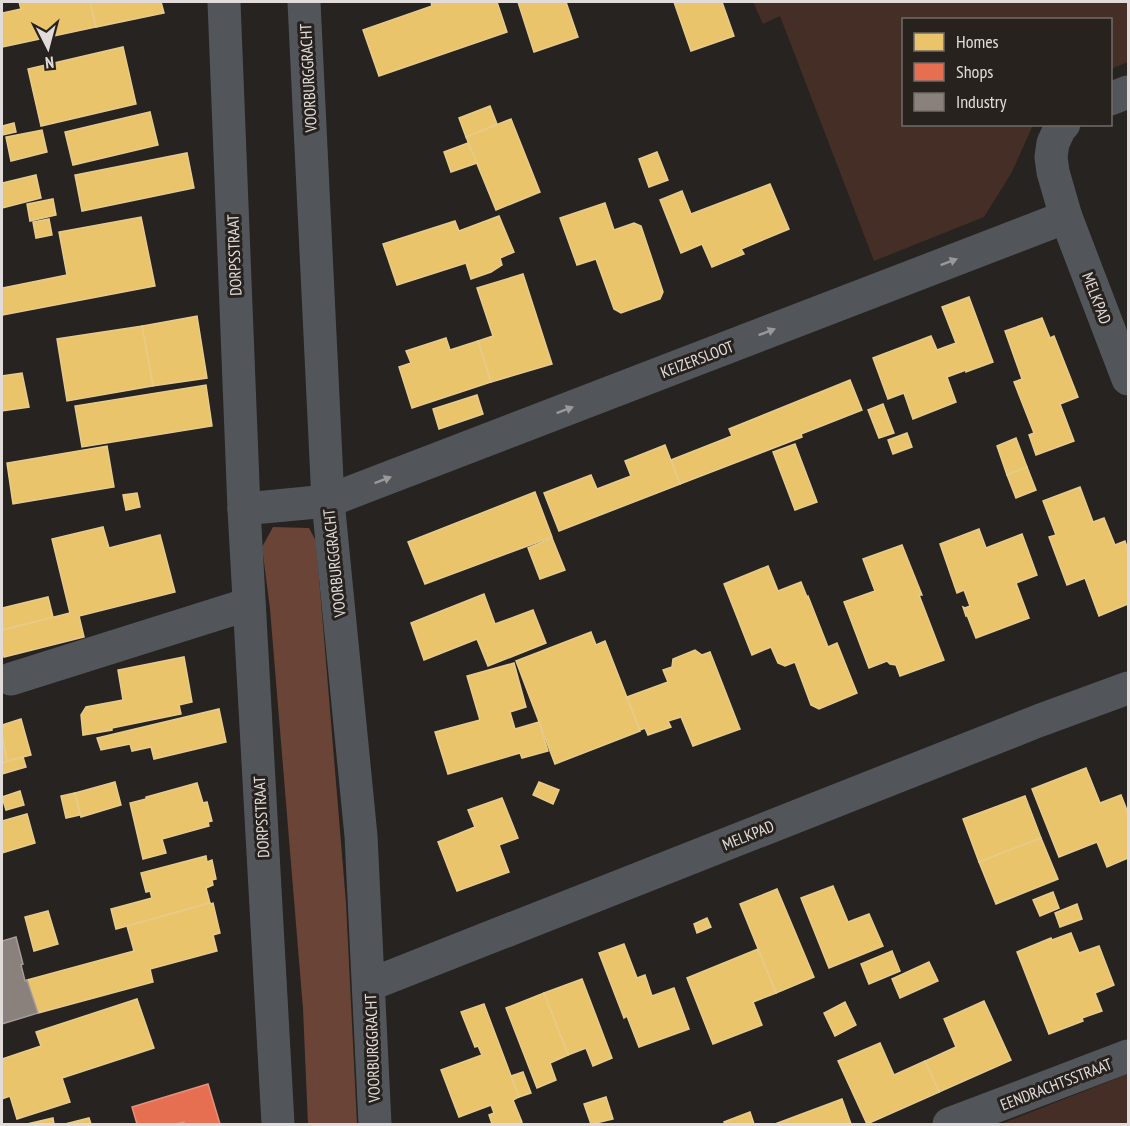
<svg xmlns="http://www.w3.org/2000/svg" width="1130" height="1126" font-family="'PT Sans Narrow',sans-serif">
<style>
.green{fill:#442e26}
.forest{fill:#694437}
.homes{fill:#e9c46a;stroke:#e7cb8c;stroke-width:1.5}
.shops{fill:#e76f51;stroke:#e5907a;stroke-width:1.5}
.industry{fill:#8a817c;stroke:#a49c98;stroke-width:1.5}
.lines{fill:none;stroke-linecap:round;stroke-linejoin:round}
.minor{stroke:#52565a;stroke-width:33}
.oneway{fill:#9a999a}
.labels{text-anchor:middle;stroke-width:6;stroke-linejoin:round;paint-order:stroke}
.street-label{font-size:16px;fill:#e1dcda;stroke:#28221f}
</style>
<rect width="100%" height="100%" fill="#262321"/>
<!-- green -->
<g class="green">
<polygon points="753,2 1128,2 1128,62 1111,69 1110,20 904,20 904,124 1033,125 1012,172 984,217 874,261 780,16 763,24"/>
<polygon points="1128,1074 1128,1124 1001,1124"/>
</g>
<!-- forest -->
<polygon class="forest" points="273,527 309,528 316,541 346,903 357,1124 308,1124 303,1009 270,609 262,547"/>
<!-- homes -->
<g class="homes">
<polygon points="19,2 90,2 96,27 2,47 2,13 21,9"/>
<polygon points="90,2 161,2 164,13 96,27"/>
<polygon points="431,2 497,2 507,32 379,76 363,30 432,6"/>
<polygon points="518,2 566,2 578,37 534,52"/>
<polygon points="674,2 722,2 734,36 691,51"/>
<polygon points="123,47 136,104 41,126 28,69"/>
<polygon points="490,106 497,124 466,137 459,118"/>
<polygon points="150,112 158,145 73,165 65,132"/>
<polygon points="511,119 540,192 496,210 466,137"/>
<polygon points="14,123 16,132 2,135 2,126"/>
<polygon points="42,130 47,152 11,161 6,137"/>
<polygon points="468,143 477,163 451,172 444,152"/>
<polygon points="657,152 668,180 649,187 639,159"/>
<polygon points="187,153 194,188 82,211 75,175"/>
<polygon points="36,175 41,198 2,208 2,183"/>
<polygon points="770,184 789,229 741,249 744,254 712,267 702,244 681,253 660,200 682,191 691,214"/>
<polygon points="53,199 56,215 30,221 27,204"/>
<polygon points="605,203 614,230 634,223 641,226 663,292 660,299 621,313 614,309 596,259 577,265 560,218"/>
<polygon points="499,216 514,252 500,258 502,265 491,272 471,279 466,263 397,285 383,244 455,221 459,231"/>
<polygon points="141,217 155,286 2,315 2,288 67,275 59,232"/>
<polygon points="49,219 52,235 36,238 33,222"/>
<polygon points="523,274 552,364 491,382 478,341 493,336 477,288"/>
<polygon points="969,297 993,362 966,372 966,370 947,377 956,402 913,419 904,393 888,399 873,358 931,336 937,350 956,343 942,307"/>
<polygon points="197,316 207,378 153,386 142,326"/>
<polygon points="1042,318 1050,338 1054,336 1078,397 1060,404 1074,441 1036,455 1029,435 1034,433 1014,382 1022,379 1005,331"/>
<polygon points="142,326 153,386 67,401 57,339"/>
<polygon points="446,338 450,350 478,341 491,382 412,408 399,367 411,363 406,351"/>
<polygon points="22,373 29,407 2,411 2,376"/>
<polygon points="850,380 862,410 801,434 802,437 680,484 671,460 732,436 729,429"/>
<polygon points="206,385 212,426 82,447 75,406"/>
<polygon points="477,395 483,414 439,429 433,409"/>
<polygon points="883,404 894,433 879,438 868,410"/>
<polygon points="907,433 912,447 893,454 888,440"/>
<polygon points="1016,438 1027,467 1007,475 997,446"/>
<polygon points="795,444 817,502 795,510 773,452"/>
<polygon points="665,445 680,484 559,531 544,493 591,475 597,489 631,476 625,461"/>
<polygon points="107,446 114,487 13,504 7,463"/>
<polygon points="1027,467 1036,490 1016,498 1007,475"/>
<polygon points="1080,487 1093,522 1104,518 1115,545 1125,541 1128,550 1128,604 1099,616 1085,578 1067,585 1049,537 1056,535 1043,501"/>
<polygon points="535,492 552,537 425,584 408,542"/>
<polygon points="137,493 140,507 126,510 123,495"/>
<polygon points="103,527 109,548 160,535 175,592 79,616 84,637 4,657 2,648 2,630 70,613 52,539"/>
<polygon points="979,529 986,548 1022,534 1037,575 1016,583 1029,618 976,638 967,615 966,616 963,607 965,608 970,606 964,590 957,593 940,544"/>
<polygon points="552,538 565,570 540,579 528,548"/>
<polygon points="902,545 922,595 919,595 944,660 900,676 896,665 890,664 887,661 869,668 844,602 875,591 863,559"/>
<polygon points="768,566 778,591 801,582 807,597 808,596 828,647 837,643 857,693 819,709 811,705 795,662 785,666 778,663 771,647 752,655 724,584"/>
<polygon points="484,594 495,624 533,610 546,643 488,666 477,639 424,660 411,623"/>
<polygon points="48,597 53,617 2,630 2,608"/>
<polygon points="591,632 596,645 605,641 640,731 555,764 516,661"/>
<polygon points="695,650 702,655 710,652 740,729 693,746 681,717 668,721 671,727 648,735 645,728 640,730 627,697 668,682 663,670 672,667 673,659"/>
<polygon points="184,657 192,702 179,705 181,714 156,719 112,728 112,730 83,735 81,715 86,707 123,700 118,670"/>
<polygon points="514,663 526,707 510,712 515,729 539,722 548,751 522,758 520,753 448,774 435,732 480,720 467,676"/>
<polygon points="219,709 226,742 154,759 151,747 132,751 130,744 101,750 97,738"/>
<polygon points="21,719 31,755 7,761 2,735 2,725"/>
<polygon points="2,735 7,761 2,763"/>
<polygon points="23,757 26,767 2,774 2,763"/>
<polygon points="1086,768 1100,803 1121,795 1128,813 1128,858 1107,867 1097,842 1059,857 1032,789"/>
<polygon points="115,782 121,805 81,817 75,793"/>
<polygon points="539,782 559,790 553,804 533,795"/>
<polygon points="197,783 203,803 207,802 212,821 208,822 209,826 162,839 166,853 143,859 130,803 146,799 146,797"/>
<polygon points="20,791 24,805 6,810 2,797"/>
<polygon points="75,793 80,815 66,818 61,796"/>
<polygon points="1025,796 1041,838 979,862 963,819"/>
<polygon points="502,798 518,838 499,845 509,872 457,891 438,842 475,827 468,810"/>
<polygon points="27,814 35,843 2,853 2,821"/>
<polygon points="1041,838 1058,879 996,904 979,862"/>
<polygon points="206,856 207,862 212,860 216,879 212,880 213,885 206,888 210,903 116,929 111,909 152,898 150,891 146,892 141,873"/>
<polygon points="833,886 848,922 869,914 883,946 829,968 801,898"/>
<polygon points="777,889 814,977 776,993 740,904"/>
<polygon points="1053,892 1059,908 1040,916 1033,900"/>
<polygon points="210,903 211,904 213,903 220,933 213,935 217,951 150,969 153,982 38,1013 27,980 134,951 127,926"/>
<polygon points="1077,904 1082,919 1060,927 1055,913"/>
<polygon points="48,911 58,944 34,951 25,917"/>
<polygon points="707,918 711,927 697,933 694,924"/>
<polygon points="1071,933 1079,953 1099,946 1114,985 1095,993 1102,1011 1082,1018 1083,1021 1049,1034 1017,952 1051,938 1052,940"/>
<polygon points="624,944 637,978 645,975 652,996 674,988 689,1029 639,1047 627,1016 624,1018 599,953"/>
<polygon points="758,949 776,993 753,1002 762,1025 713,1044 687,978"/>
<polygon points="892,951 900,971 869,984 861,964"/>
<polygon points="929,962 938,981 900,998 892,979"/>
<polygon points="582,979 612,1058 593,1066 586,1048 568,1055 544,993"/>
<polygon points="544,993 568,1055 550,1063 556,1080 537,1088 506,1008"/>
<polygon points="137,999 154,1048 62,1078 70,1102 17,1119 10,1096 2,1099 2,1059 41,1046 36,1032"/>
<polygon points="984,1001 1011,1060 939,1092 925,1061 956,1047 944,1019"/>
<polygon points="845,1002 856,1025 835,1036 824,1013"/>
<polygon points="484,1004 519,1097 513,1100 522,1122 516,1124 492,1124 489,1115 494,1113 491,1105 459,1117 441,1070 482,1055 478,1046 475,1047 461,1012"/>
<polygon points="880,1043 894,1075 925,1061 939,1092 867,1124 838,1061"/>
<polygon points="523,1072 531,1093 519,1097 511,1076"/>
<polygon points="606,1097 613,1119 591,1124 584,1104"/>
<polygon points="842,1099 851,1124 775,1124"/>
<polygon points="750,1112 754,1124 725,1124 724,1122"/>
<polygon points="53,1118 54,1124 27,1124"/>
<polygon points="89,1118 91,1124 65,1124"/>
</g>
<!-- shops -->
<polygon class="shops" points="208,1084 220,1124 184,1124 184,1122 175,1124 137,1124 132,1107"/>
<!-- industry -->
<polygon class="industry" points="16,937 23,964 21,965 25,981 27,980 38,1013 2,1024 2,941"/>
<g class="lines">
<!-- minor -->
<g class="minor">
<polyline points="224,2 244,509 278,1124"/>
<polyline points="304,2 328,501 361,836 375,1124"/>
<polyline points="1110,99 1128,92"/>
<polyline points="1064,124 1060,128 1053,143 1051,157 1053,172 1066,217 1128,379"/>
<polyline points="244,509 328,501 1066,217"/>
<polyline points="11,679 249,604"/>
<polyline points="369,985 1038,721 1128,688"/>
<polyline points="949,1124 1128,1056"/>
</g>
</g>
<!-- one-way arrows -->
<defs><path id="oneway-solid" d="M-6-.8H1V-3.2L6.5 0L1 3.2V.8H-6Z" transform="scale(1.5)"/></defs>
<g class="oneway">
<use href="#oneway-solid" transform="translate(949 262) rotate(-21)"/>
<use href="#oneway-solid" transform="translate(767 332) rotate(-21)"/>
<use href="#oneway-solid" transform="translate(565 410) rotate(-21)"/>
<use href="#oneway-solid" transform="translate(383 480) rotate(-21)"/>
</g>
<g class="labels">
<!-- street labels -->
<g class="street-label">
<text transform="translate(308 78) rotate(-93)" y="6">VOORBURGGRACHT</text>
<text transform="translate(234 255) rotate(-92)" y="6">DORPSSTRAAT</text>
<text transform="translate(1097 298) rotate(69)" y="6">MELKPAD</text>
<text transform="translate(697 359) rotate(-21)" y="6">KEIZERSLOOT</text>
<text transform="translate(334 563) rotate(-96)" y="6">VOORBURGGRACHT</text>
<text transform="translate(261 817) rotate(-93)" y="6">DORPSSTRAAT</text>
<text transform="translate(748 835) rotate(-22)" y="6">MELKPAD</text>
<text transform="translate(372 1048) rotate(-92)" y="6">VOORBURGGRACHT</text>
<text transform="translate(1056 1084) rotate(-21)" y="6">EENDRACHTSSTRAAT</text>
</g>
</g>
<!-- border -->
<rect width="1130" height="1126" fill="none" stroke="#e1dcda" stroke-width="6"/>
<!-- legend -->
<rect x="902" y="18" width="210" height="108" fill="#28221f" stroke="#726c6a" stroke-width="1.5"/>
<rect x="914" y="33" width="30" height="18" fill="#e9c46a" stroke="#726c6a" stroke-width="1.5"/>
<text x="956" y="48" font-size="18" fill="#e1dcda">Homes</text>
<rect x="914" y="63" width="30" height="18" fill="#e76f51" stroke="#726c6a" stroke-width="1.5"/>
<text x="956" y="78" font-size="18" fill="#e1dcda">Shops</text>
<rect x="914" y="93" width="30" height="18" fill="#8a817c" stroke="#726c6a" stroke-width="1.5"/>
<text x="956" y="108" font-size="18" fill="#e1dcda">Industry</text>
<!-- north arrow -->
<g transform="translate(48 48) rotate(174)" stroke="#28221f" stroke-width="4.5" paint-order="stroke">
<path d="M0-4.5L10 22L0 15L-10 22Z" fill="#e1dcda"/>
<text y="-9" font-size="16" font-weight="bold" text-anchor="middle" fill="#e1dcda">N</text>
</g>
</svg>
